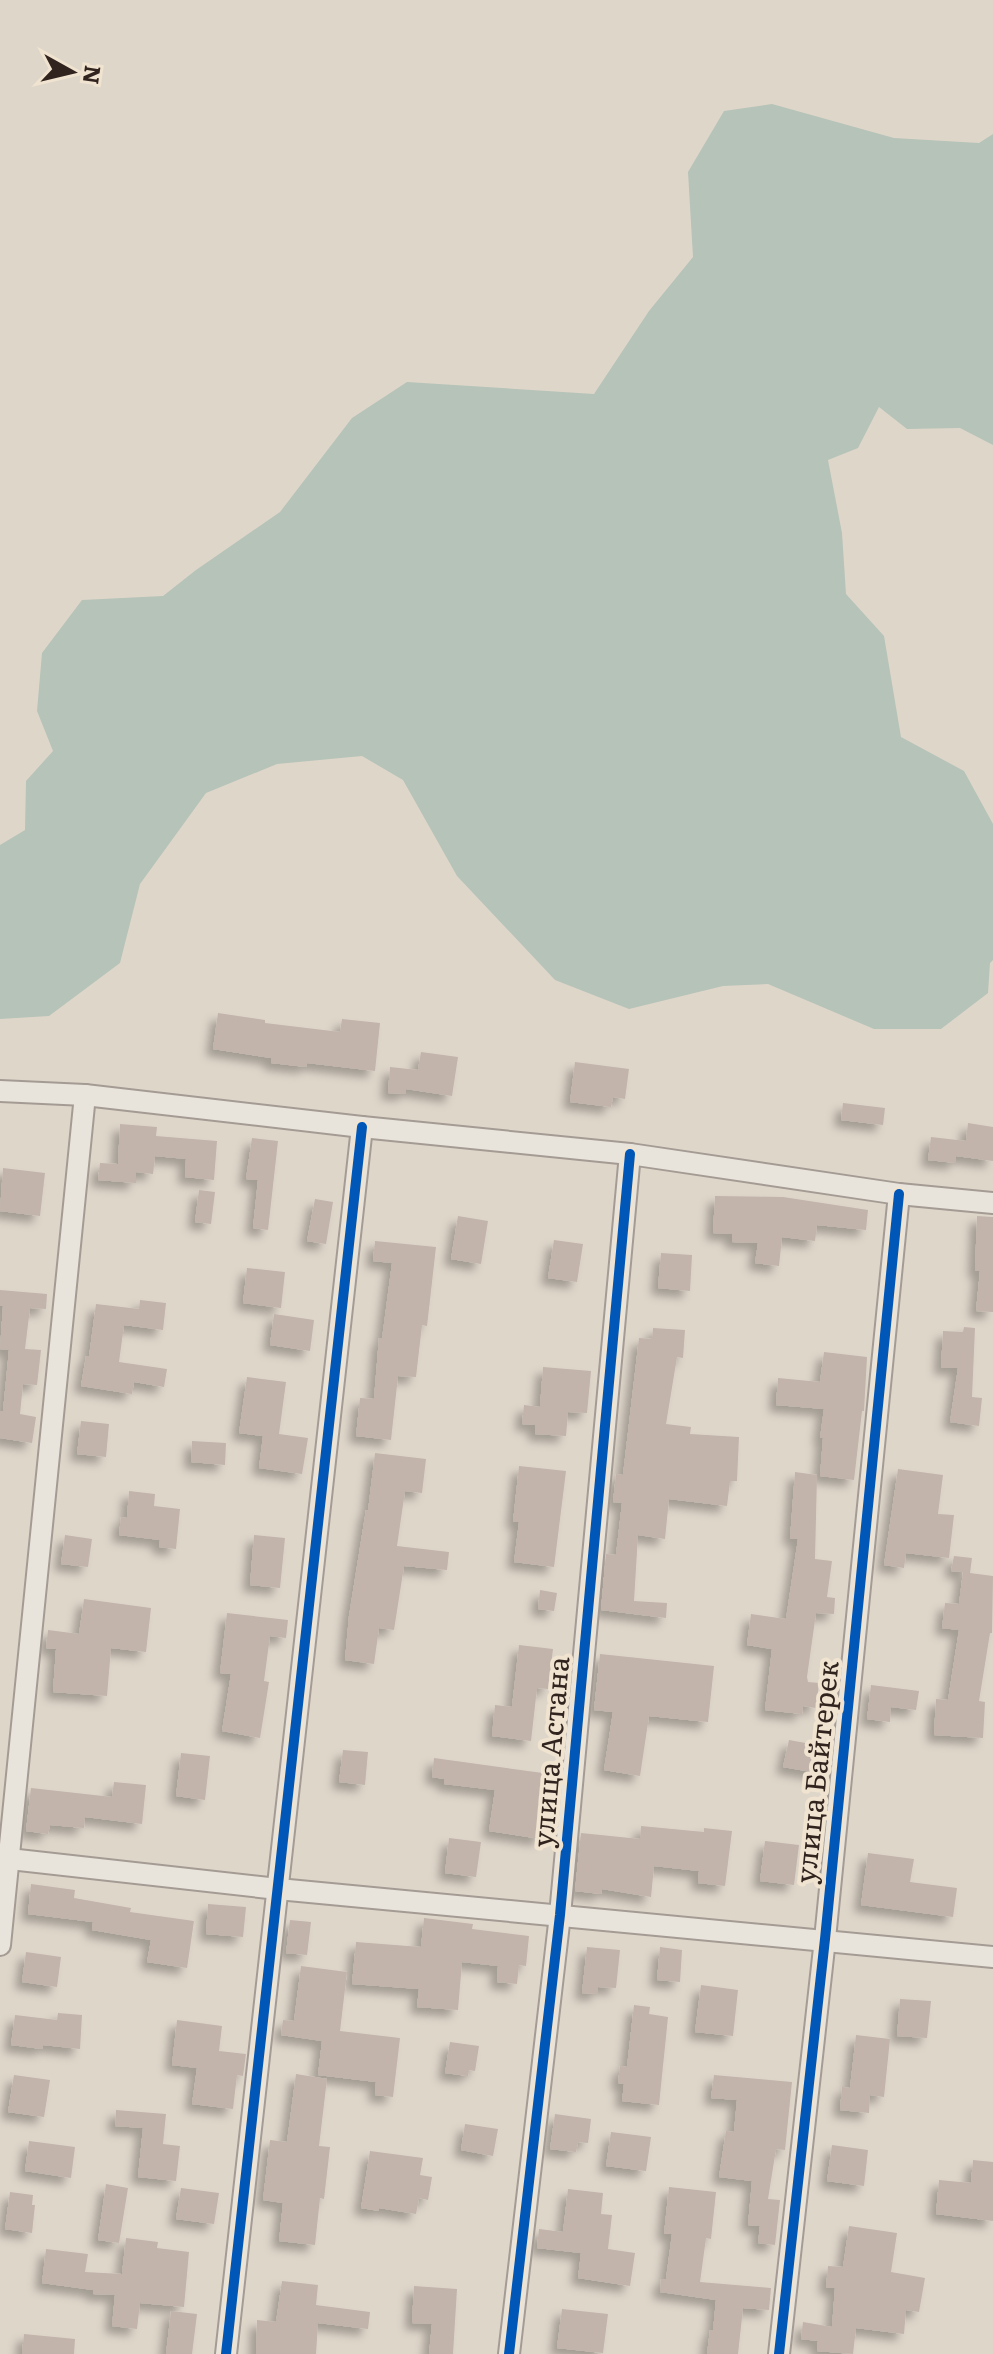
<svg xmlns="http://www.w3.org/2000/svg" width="993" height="2354" font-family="Literata,serif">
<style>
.water{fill:#b6c3b8}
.building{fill:#c2b4ab;filter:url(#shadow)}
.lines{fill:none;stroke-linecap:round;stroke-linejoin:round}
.minor-casing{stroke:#a49c94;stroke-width:24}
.minor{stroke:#e8e3db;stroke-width:20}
.cycleway-casing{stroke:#f0e3d0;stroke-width:15}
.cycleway{stroke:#0057b8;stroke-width:10}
.labels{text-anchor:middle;stroke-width:8;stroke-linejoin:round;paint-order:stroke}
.street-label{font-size:28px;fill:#31241e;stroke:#f0e3d0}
</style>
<defs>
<filter id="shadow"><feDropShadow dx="-7" dy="7" stdDeviation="4" flood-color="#0004"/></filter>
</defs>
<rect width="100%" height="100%" fill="#dfd6ca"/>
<!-- water -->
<polygon class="water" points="772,104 894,138 979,143 993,134 993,445 960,428 907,429 879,407 858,448 828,460 842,533 846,594 884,636 901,737 964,771 993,824 993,960 990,963 988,993 941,1029 874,1029 768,984 723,986 629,1009 555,980 457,876 403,780 362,756 277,764 206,793 140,884 120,963 49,1016 0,1019 0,845 25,830 26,781 53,751 37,711 42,653 82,600 163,596 196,570 280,512 352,418 407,382 594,394 649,311 693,257 688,172 724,111"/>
<!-- building -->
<g class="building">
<polygon points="218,1013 265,1020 265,1023 340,1032 342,1019 380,1023 375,1071 307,1063 306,1067 271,1063 271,1058 213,1049"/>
<polygon points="421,1052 458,1057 452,1096 406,1089 406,1094 388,1093 390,1067 418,1070"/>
<polygon points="575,1062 629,1069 625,1099 613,1097 611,1107 570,1102"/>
<polygon points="843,1103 885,1108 883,1125 841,1120"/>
<polygon points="968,1123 993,1127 993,1161 956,1156 956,1163 928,1160 931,1137 966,1141"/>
<polygon points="120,1124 157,1127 156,1136 217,1141 214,1180 185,1177 186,1159 155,1156 153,1174 136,1172 136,1183 98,1180 100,1163 118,1164"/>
<polygon points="252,1138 278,1141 268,1230 253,1228 258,1180 246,1179"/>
<polygon points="3,1168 45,1173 40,1216 0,1211"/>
<polygon points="199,1190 215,1192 211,1224 195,1222"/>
<polygon points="715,1196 783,1197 868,1210 866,1230 817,1225 815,1241 782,1237 779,1266 755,1263 758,1243 732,1242 732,1234 713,1233"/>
<polygon points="315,1199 333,1202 326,1244 307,1241"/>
<polygon points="458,1216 488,1221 481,1264 451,1259"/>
<polygon points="977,1216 993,1217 993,1312 976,1311 980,1271 975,1271"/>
<polygon points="554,1240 583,1244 577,1282 548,1278"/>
<polygon points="375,1241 436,1247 427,1326 422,1325 416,1377 398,1376 391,1440 356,1436 360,1398 374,1399 379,1338 382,1339 392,1263 373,1261"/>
<polygon points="661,1253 692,1255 690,1291 658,1288"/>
<polygon points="247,1268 285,1272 281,1308 243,1303"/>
<polygon points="0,1290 47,1294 46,1309 30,1308 25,1349 41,1350 37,1385 23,1384 20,1414 36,1417 32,1443 0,1438 0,1411 3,1411 9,1350 0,1349 3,1306 0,1306"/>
<polygon points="140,1300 166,1303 163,1330 124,1325 119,1362 167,1369 164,1387 134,1382 132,1394 81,1386 86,1356 89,1357 96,1304 139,1309"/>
<polygon points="274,1314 314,1320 310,1351 270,1345"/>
<polygon points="964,1327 975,1328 972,1397 982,1398 979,1426 950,1422 958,1368 941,1368 943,1331 963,1332"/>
<polygon points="653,1328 685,1330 683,1358 677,1357 666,1424 691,1427 690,1434 739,1437 737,1481 730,1481 727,1506 669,1499 665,1539 638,1535 634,1601 667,1603 666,1618 601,1610 606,1554 616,1555 622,1503 613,1502 616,1474 623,1475 639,1338 652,1339"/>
<polygon points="824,1352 867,1357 864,1411 862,1411 854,1480 820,1476 823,1438 820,1438 824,1409 776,1405 778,1378 820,1382"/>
<polygon points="543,1367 591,1371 587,1413 568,1412 566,1436 535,1434 535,1425 522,1424 524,1405 540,1407"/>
<polygon points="247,1377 286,1382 279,1434 308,1438 302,1474 259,1468 263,1436 239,1433"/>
<polygon points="81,1421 109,1424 106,1457 77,1454"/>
<polygon points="192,1441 226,1443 225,1465 191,1462"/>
<polygon points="375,1453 426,1459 422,1493 405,1491 397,1546 449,1552 447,1570 404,1566 394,1630 379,1628 374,1664 345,1660 349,1616 366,1510 368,1511"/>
<polygon points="519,1466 566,1471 554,1567 514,1562 519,1522 513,1522"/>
<polygon points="898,1469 943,1475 938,1514 954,1515 949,1558 906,1553 904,1568 884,1565"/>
<polygon points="795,1472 817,1475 815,1559 832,1561 827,1597 835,1598 834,1614 816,1613 807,1677 808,1682 819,1683 816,1708 803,1706 802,1714 765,1710 772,1649 747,1645 751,1614 786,1619 798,1539 790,1539"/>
<polygon points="129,1491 155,1494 154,1506 180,1509 176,1549 159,1547 160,1540 119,1535 121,1517 127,1518"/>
<polygon points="65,1535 92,1539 88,1567 61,1564"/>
<polygon points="254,1535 285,1538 280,1588 250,1585"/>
<polygon points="954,1556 972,1558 970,1573 993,1576 992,1633 990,1633 979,1701 985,1702 983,1738 934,1735 936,1699 948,1700 959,1630 942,1628 945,1603 959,1604 963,1572 951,1571"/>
<polygon points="540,1590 557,1593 554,1611 538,1609"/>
<polygon points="84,1599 151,1608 146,1652 111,1648 107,1696 53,1692 56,1649 46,1648 48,1630 79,1634"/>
<polygon points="227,1613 288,1620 286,1638 270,1636 264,1681 269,1682 260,1738 222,1731 231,1674 220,1673"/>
<polygon points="519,1645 553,1649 548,1689 537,1688 531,1741 492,1736 495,1705 512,1707"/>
<polygon points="600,1654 714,1666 708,1722 649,1716 640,1776 604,1770 613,1712 594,1710"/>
<polygon points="871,1685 919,1691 916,1710 891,1707 890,1722 867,1719"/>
<polygon points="789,1740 822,1746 817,1773 783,1767"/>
<polygon points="343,1750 368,1752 365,1785 339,1782"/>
<polygon points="181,1753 210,1756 205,1800 176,1796"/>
<polygon points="434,1758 550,1774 541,1839 489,1831 495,1790 444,1784 444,1779 432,1777"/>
<polygon points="114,1782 146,1785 142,1824 85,1817 84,1828 50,1825 48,1834 26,1831 31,1788 112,1797"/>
<polygon points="641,1826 704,1832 704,1828 732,1831 725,1886 698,1883 699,1871 654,1866 651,1897 602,1889 601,1894 575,1891 581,1833 640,1839"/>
<polygon points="449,1838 481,1842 476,1877 445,1873"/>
<polygon points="765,1841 799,1845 794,1885 760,1881"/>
<polygon points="868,1853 914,1859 910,1882 957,1888 953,1917 861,1905"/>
<polygon points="31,1884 75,1890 74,1898 131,1908 130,1912 194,1921 187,1968 147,1962 151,1940 92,1930 93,1922 28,1914"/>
<polygon points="208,1904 246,1907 243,1937 206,1934"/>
<polygon points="424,1918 473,1924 472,1929 529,1936 526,1966 519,1965 517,1984 497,1982 498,1966 462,1962 458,2010 417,2007 419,1989 352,1984 356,1942 421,1947"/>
<polygon points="290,1920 311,1922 307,1955 286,1953"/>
<polygon points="587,1947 620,1950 616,1988 598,1987 598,1994 582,1993"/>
<polygon points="660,1947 682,1950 680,1982 657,1980"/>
<polygon points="26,1952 61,1957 57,1987 22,1982"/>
<polygon points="301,1966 347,1972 340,2031 400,2038 393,2097 375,2095 376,2082 318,2075 322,2041 281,2035 283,2020 294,2021"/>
<polygon points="701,1985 738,1990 733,2036 695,2032"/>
<polygon points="900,1999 931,2001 927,2038 897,2036"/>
<polygon points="634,2005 650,2007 649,2014 668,2017 659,2105 622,2101 624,2084 618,2083 620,2066 627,2067"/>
<polygon points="58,2013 82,2015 80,2049 43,2045 42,2049 11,2045 15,2015 57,2020"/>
<polygon points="177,2020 222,2026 219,2051 246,2054 243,2076 237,2075 233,2109 192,2104 197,2068 172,2065"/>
<polygon points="856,2035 890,2039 884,2097 870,2095 869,2113 840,2110 842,2087 850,2088"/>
<polygon points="450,2042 479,2046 475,2071 469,2070 468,2076 445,2073"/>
<polygon points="296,2074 327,2079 319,2146 330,2147 324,2199 320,2198 315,2245 279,2241 283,2203 263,2200 270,2140 287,2142"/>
<polygon points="14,2075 50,2080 44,2117 8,2112"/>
<polygon points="714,2075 792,2082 785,2150 776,2149 768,2199 780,2200 775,2245 758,2243 760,2226 748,2225 752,2181 719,2177 726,2131 734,2132 737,2100 711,2098"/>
<polygon points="116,2110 166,2114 163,2144 180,2146 176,2181 138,2177 143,2128 115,2126"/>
<polygon points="555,2114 591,2119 588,2143 578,2142 576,2152 550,2149"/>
<polygon points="465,2124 498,2129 493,2156 461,2150"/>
<polygon points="611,2132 651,2137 646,2171 606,2166"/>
<polygon points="29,2141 75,2147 71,2178 25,2171"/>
<polygon points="832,2145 868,2150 864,2186 827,2181"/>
<polygon points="370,2151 423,2158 420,2175 432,2177 428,2200 419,2198 416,2214 379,2208 379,2211 361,2208"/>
<polygon points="973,2160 993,2162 993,2221 936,2214 939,2180 971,2183"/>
<polygon points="106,2184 128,2188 119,2243 98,2240"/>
<polygon points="669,2187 716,2192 711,2239 706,2238 700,2282 771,2288 769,2310 743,2308 738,2354 707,2354 710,2330 713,2331 716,2300 660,2292 661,2279 666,2279 672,2234 664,2234"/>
<polygon points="181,2188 219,2193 214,2224 176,2219"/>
<polygon points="568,2189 603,2193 601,2214 612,2215 608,2249 635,2253 630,2286 578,2278 581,2253 537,2248 539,2229 563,2232"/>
<polygon points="10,2192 33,2195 32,2205 35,2205 32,2233 5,2229"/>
<polygon points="849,2226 897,2233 891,2272 925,2278 919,2312 906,2310 904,2334 856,2328 853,2354 817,2351 818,2341 801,2339 803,2322 832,2327 835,2288 826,2288 828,2266 843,2267"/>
<polygon points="126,2238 158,2242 157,2248 189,2252 184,2307 140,2303 137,2329 112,2326 115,2295 93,2294 93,2290 42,2283 46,2249 88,2254 85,2272 122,2274"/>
<polygon points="282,2281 318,2285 316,2305 370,2312 368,2329 318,2323 316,2354 256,2354 257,2320 276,2322"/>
<polygon points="414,2286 457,2289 453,2354 429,2354 432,2324 412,2323"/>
<polygon points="562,2309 608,2314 603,2353 557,2348"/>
<polygon points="171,2311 197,2314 192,2354 166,2354"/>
<polygon points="24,2334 75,2339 74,2354 22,2354"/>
</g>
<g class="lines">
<!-- minor casing -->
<g class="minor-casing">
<g id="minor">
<polyline points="0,1091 85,1095 362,1127 630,1154 899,1194 993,1203"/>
<polyline points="0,1858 278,1889 993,1957"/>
<polyline points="0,1945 85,1095"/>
<polyline points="226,2354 362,1127"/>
<polyline points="509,2354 560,1915 630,1154"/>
<polyline points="779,2354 825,1939 899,1194"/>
</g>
</g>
<!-- minor -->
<use href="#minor" class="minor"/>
<!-- cycleway casing -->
<g class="cycleway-casing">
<g id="cycleway">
<polyline points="226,2354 362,1127"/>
<polyline points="509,2354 560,1915 630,1154"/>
<polyline points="779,2354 825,1939 899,1194"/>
</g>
</g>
<!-- cycleway -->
<use href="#cycleway" class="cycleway"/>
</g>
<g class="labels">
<!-- street labels -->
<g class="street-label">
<text transform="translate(551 1752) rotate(-85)" y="10">улица Астана</text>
<text transform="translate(817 1772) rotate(-84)" y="10">улица Байтерек</text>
</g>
</g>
<!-- north arrow -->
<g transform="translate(72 72) rotate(98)" stroke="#f0e3d0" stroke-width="6" paint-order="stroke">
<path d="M0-6L14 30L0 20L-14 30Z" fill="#31241e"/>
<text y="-12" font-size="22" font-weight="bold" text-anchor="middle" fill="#31241e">N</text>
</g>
</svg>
